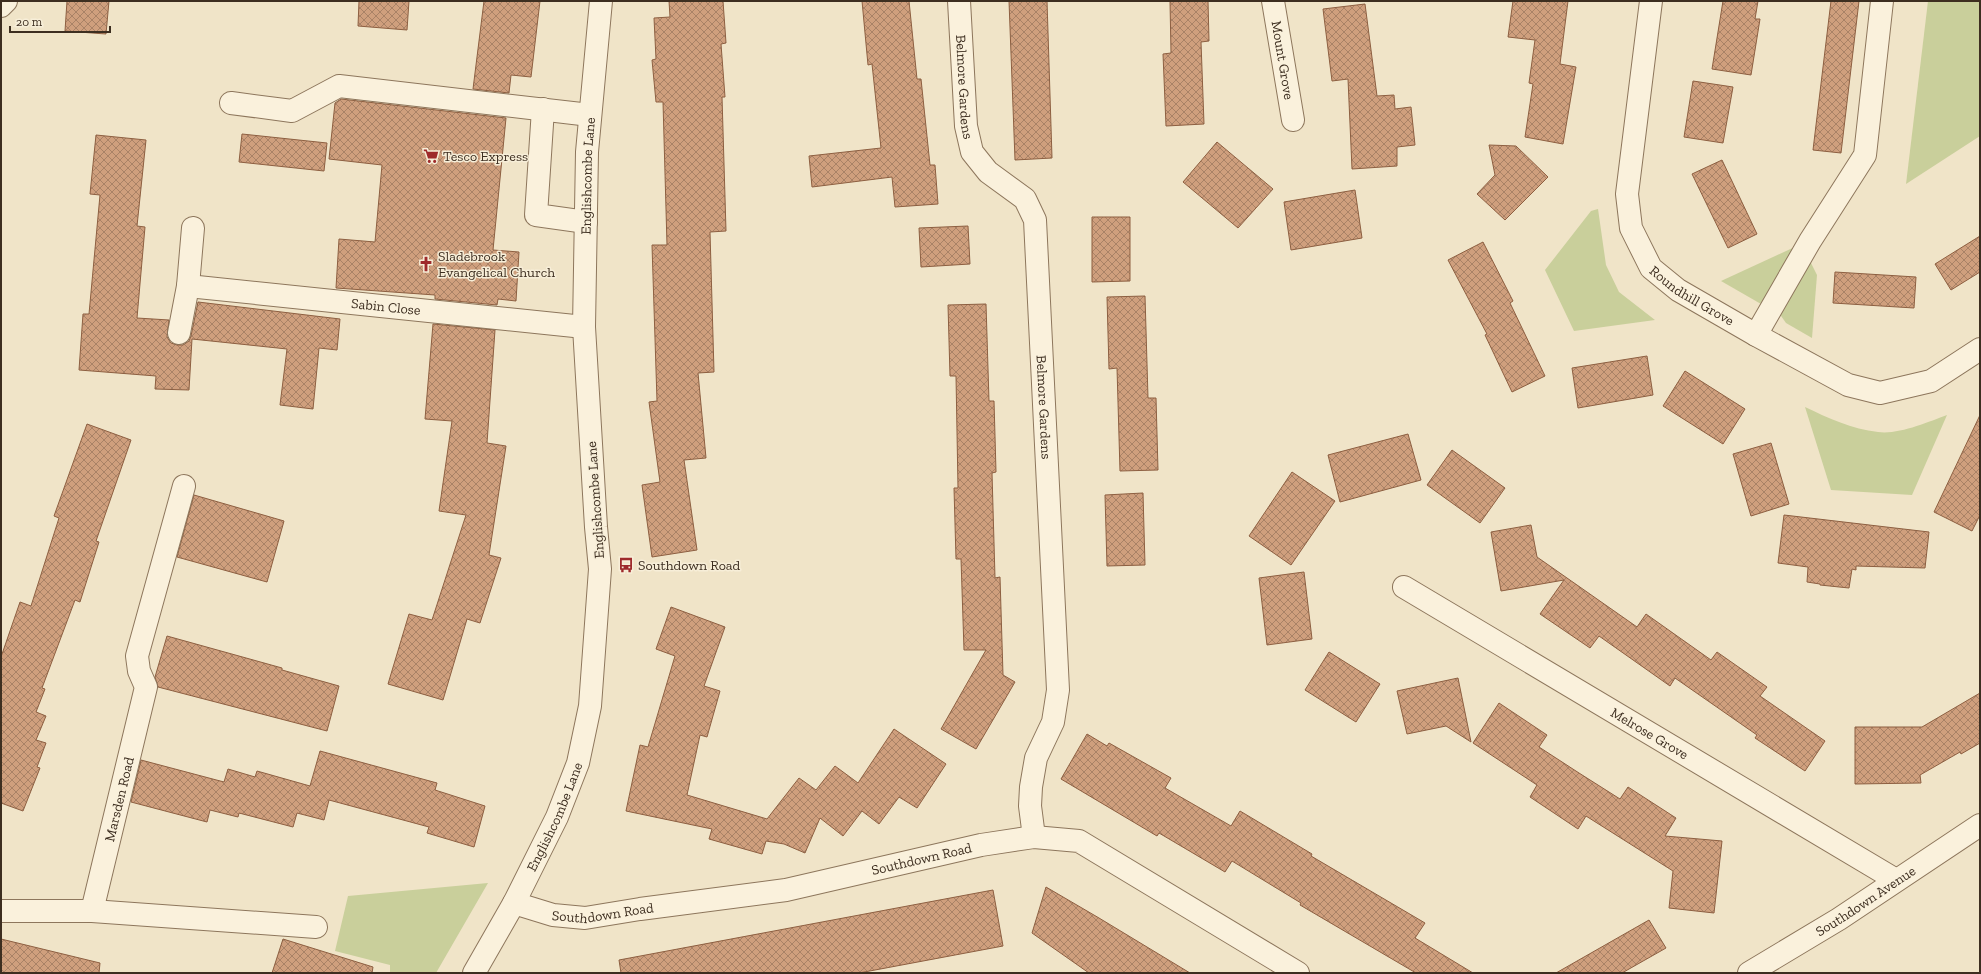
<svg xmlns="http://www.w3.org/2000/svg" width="1981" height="974" font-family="'Zilla Slab',serif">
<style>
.grass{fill:#c9cf9b}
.building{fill:url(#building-cross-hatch);stroke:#8d5f41}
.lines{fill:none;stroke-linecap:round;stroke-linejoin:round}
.minor-casing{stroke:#8d765c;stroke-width:24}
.minor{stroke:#faf1dc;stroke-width:22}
.labels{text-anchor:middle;stroke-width:3;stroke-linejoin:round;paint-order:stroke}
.street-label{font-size:14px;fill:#3d2e20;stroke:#f7eed8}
.poi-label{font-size:14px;fill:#3d2e20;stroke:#f7eed8;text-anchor:start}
</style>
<defs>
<pattern id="building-cross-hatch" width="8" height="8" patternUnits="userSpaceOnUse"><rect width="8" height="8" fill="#cf9f7d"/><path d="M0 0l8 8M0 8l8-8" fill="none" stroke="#a98266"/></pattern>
</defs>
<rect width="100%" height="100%" fill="#f0e4c8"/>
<!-- grass -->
<g class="grass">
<polygon points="1928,1 1980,1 1980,136 1906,184"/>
<polygon points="1598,209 1606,265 1619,292 1655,320 1574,331 1545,270 1591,211"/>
<polygon points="1799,245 1761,304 1721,281"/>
<polygon points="1810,261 1817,275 1812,338 1786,323 1779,313"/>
<path d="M 1805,407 C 1828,418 1852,429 1878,432 C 1898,435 1928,422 1947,415 L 1912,495 L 1831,490 Z"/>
<polygon points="488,883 436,973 390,973 390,965 335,951 348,896"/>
</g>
<!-- building -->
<g class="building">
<polygon points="67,1 109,1 106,34 65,31"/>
<polygon points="359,1 409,1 407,30 358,26"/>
<polygon points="484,1 540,1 531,77 511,75 509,93 473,89"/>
<polygon points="669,1 723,1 726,43 721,44 725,97 722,97 726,231 710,232 714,372 698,373 706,458 684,460 697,550 652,557 642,485 660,482 649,402 657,401 652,245 667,245 663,102 656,102 652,60 656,59 654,18 670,17"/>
<polygon points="862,1 909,1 917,79 921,79 930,165 935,165 938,204 895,207 892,177 812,187 809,156 881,148 872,64 868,65"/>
<polygon points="1009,1 1047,1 1052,158 1015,160"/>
<polygon points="1170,1 1208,1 1209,41 1201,42 1204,124 1166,126 1163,54 1171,53"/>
<polygon points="1513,1 1568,1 1560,64 1576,67 1563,144 1525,137 1533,84 1529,83 1535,40 1508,37"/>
<polygon points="1723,1 1758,1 1755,19 1760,19 1751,75 1712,69"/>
<polygon points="1831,1 1859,1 1841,153 1813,150"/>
<polygon points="1365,4 1377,96 1394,95 1395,109 1411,107 1415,145 1397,147 1397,166 1352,169 1348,79 1332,81 1323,9"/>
<polygon points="1693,81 1733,87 1723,143 1684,137"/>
<polygon points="341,99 506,118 493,250 519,252 516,301 498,299 497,305 435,299 435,295 336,288 339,239 375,242 382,165 329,159 335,103"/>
<polygon points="242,134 327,143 324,171 239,162"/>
<polygon points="96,135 146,140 137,226 145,227 137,318 169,320 167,337 171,343 177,345 183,345 189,341 191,336 198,302 340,319 337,350 319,348 313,409 280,405 287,349 192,339 189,390 155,389 156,376 79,370 83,314 89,314 100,195 90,194"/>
<polygon points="1217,142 1273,189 1238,228 1183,182"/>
<polygon points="1489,145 1516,146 1548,177 1505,220 1477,194 1495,175"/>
<polygon points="1722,160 1757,234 1728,248 1692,174"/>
<polygon points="1355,190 1362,238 1291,250 1284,202"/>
<polygon points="1092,217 1130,217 1130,281 1092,282"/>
<polygon points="968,226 970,264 921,267 919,228"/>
<polygon points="1980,236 1980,272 1951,290 1935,264"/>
<polygon points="1483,242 1513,301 1510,303 1545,376 1512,392 1485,335 1487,334 1448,260"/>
<polygon points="1835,272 1916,277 1914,308 1833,303"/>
<polygon points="1145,296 1148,398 1156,398 1158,470 1120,471 1117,368 1109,369 1107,297"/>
<polygon points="986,304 989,401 994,401 996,472 992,473 995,578 1000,577 1003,675 1015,682 976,749 941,729 986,650 964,650 961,559 956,559 954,488 958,488 956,376 950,376 948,305"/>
<polygon points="433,324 495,330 487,443 506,446 489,555 501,558 480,623 467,619 443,700 388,684 409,614 432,620 466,515 439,511 452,421 425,419"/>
<polygon points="1647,356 1653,395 1578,408 1572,368"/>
<polygon points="1685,371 1745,409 1723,444 1663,406"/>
<polygon points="1980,415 1980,515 1972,531 1934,512"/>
<polygon points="87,424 131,440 96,541 99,542 80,602 75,600 42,688 45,689 36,712 46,716 36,740 46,743 37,767 40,768 23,811 1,803 1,657 20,602 31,606 59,518 54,516"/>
<polygon points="1408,434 1421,480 1340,502 1328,455"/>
<polygon points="1771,443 1789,504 1751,516 1733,454"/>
<polygon points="1452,450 1505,488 1480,523 1427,485"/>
<polygon points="1292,472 1335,501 1291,565 1249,536"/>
<polygon points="1143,493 1145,565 1107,566 1105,495"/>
<polygon points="194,495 284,521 267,582 177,557"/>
<polygon points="1784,515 1929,532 1925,568 1856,566 1856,570 1852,569 1849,588 1820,585 1820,584 1807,582 1808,567 1778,563"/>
<polygon points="1531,525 1537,557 1637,627 1646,614 1711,660 1717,652 1767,687 1760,696 1825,741 1805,771 1755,738 1757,735 1675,678 1670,686 1599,636 1590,648 1540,614 1564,580 1501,591 1491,532"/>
<polygon points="1304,572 1312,639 1267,645 1259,578"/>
<polygon points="671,607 725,627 704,686 720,691 707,737 700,735 687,795 767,819 799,778 816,790 835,766 858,783 894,729 946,764 917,808 899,797 879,824 862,811 843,836 820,818 805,853 784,844 766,841 762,854 709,839 712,829 626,811 640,745 648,747 675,656 656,649"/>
<polygon points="167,636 282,668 282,670 339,686 327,731 158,687 155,677"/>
<polygon points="1329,652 1380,684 1356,722 1305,690"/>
<polygon points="1458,678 1471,742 1446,726 1407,734 1397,691"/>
<polygon points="1980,693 1980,743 1961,754 1960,752 1920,775 1921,783 1855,784 1855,727 1922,727"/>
<polygon points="1499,703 1547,735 1539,747 1579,773 1620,799 1628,787 1676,818 1665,836 1722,841 1714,913 1669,908 1673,871 1586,816 1578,829 1530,797 1537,785 1473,743"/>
<polygon points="1087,734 1107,746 1109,743 1171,778 1165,788 1231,826 1240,811 1312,854 1311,856 1425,923 1415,938 1473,973 1416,973 1300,905 1301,903 1232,861 1225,872 1159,833 1157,836 1061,779"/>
<polygon points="320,751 437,783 435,790 485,806 474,847 427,833 429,827 329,800 324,820 297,813 293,827 239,813 238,817 210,810 207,822 131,802 141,760 224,782 228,769 255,777 257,771 310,786"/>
<polygon points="1046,887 1099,918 1190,973 1089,973 1032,933"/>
<polygon points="993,890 1003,946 859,973 621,973 619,960"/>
<polygon points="1649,920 1666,948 1622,973 1556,973"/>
<polygon points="1,939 100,963 99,973 1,973"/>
<polygon points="283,939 373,967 372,973 272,973"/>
</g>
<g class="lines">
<!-- minor casing -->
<g class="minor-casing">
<g id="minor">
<path id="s1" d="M 959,1 L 966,126 L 972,152 L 988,172 L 1025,199 L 1035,220 L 1058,690 L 1053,722 L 1036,758 L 1031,787 L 1030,806 L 1034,837"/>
<path id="s2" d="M 1273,1 L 1293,120"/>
<path id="s3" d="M 1651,1 L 1627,194 L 1631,228 L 1651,268 L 1678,290 L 1756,335 L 1848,385 L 1880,393 L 1931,381 L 1980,349"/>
<polyline points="1,6 6,1"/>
<polyline points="231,103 292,111 339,86 590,115"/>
<polyline points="543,109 536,215 586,222"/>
<path id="s4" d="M 188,286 L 584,327"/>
<polyline points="179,333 188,286 193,228"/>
<polyline points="1756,335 1810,241 1865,155 1882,1"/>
<path id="s5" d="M 1404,587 L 1896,880"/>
<path id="s6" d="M 514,903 L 553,915 L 585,918 L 640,909 L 786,890 L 981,845 L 1034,837 L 1079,841 L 1298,973"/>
<polyline points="1,911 92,911 316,927"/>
<path id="s7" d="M 92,911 L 146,687 L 139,671 L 137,656 L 184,486"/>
<path id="s8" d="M 474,973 L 514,903 L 557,817 L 578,763 L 590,706 L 600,569 L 596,527 L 584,327 L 587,152 L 601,1"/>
<path id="s9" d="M 1749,973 L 1839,919 L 1980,825"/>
</g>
</g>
<!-- minor -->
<use href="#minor" class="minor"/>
</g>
<!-- icons -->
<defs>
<g id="supermarket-bare" transform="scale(1.2)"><path d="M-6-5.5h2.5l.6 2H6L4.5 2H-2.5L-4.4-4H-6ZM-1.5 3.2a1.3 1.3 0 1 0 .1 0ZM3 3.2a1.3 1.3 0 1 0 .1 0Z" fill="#9e2a2b" stroke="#f7eed8" stroke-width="2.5" paint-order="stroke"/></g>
<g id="church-bare" transform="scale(1.2)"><path d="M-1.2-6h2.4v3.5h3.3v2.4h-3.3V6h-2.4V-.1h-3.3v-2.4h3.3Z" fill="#9e2a2b" stroke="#f7eed8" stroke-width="2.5" paint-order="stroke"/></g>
<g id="bus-bare" transform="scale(1.2)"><path d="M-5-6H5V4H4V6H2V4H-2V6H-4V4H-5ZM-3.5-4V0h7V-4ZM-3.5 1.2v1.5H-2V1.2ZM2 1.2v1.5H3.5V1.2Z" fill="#9e2a2b" stroke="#f7eed8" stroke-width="2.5" paint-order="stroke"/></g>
</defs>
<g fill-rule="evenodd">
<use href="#supermarket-bare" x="431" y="156"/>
<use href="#church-bare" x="426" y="264"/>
<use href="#bus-bare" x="626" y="565"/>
</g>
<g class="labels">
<!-- street labels -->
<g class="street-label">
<text dy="5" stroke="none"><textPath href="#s2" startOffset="60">Mount Grove</textPath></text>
<text dy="5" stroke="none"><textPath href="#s1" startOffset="86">Belmore Gardens</textPath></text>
<text dy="5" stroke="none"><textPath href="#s8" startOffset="824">Englishcombe Lane</textPath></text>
<text dy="5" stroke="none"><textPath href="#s3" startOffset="323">Roundhill Grove</textPath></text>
<text dy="5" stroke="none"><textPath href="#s4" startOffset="199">Sabin Close</textPath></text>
<text dy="5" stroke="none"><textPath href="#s1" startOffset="434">Belmore Gardens</textPath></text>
<text transform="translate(595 500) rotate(-94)" y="5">Englishcombe Lane</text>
<text dy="5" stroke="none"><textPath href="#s5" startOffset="286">Melrose Grove</textPath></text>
<text dy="5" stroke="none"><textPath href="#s7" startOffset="115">Marsden Road</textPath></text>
<text dy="5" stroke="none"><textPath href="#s8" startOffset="176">Englishcombe Lane</textPath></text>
<text dy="5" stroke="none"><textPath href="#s6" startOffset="415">Southdown Road</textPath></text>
<text dy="5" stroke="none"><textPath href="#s9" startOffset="137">Southdown Avenue</textPath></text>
<text dy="5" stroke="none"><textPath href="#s6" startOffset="91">Southdown Road</textPath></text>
</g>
<!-- poi labels -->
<g class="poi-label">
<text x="443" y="161">Tesco Express</text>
<text x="438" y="261">Sladebrook<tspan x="438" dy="16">Evangelical Church</tspan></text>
<text x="638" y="570">Southdown Road</text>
</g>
</g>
<!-- border -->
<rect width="1981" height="974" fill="none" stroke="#3d2e20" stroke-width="4"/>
<!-- scale -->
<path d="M10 26v6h100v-6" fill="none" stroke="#3d2e20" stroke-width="2"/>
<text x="16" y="26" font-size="12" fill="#3d2e20" stroke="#f7eed8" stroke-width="3" paint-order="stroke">20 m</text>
</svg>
